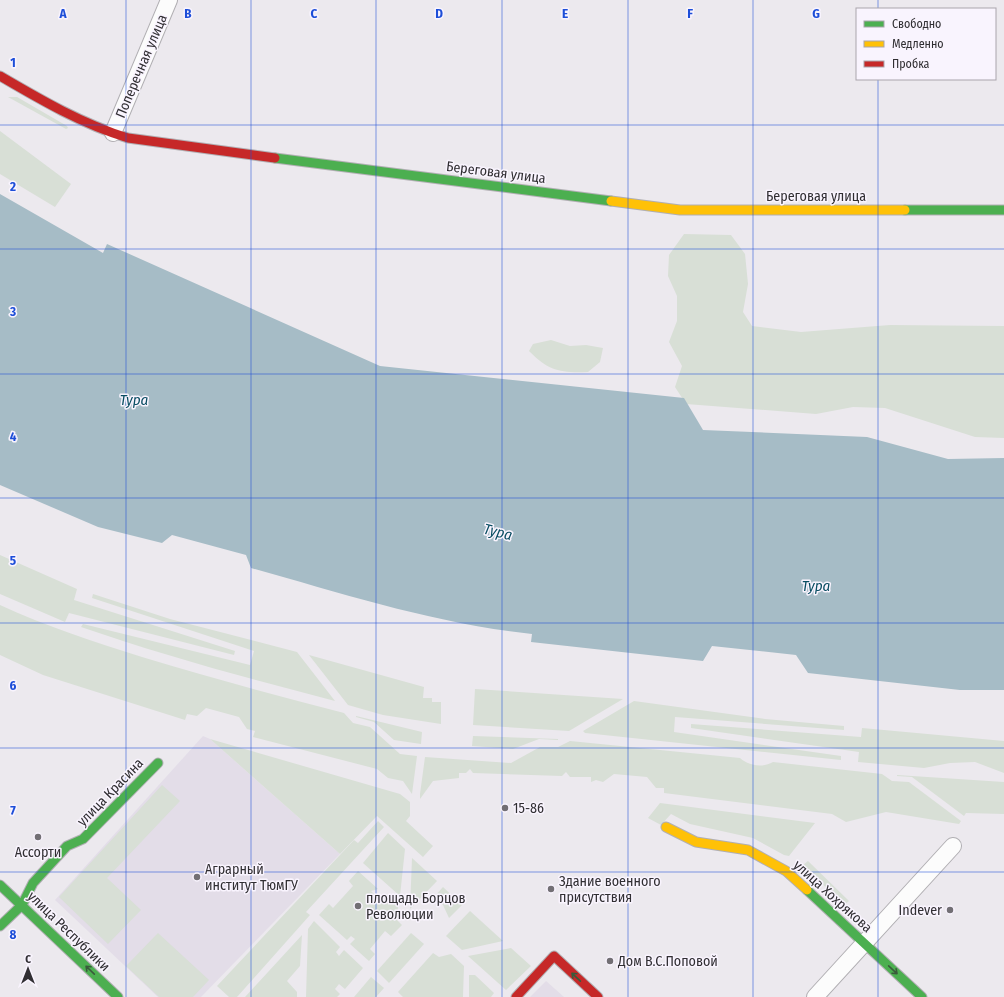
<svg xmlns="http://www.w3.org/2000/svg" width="1004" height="997" font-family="'Fira Sans Condensed',sans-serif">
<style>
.built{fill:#e3dde8}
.green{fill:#d8dfd6}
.water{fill:#a6bcc6}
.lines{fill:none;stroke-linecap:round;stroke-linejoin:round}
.street-casing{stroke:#b1afb3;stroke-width:18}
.fast-casing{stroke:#b1afb3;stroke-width:11}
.slow-casing{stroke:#b1afb3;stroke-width:11}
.jam-casing{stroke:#b1afb3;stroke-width:11}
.street{stroke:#fcfcfc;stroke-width:16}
.fast{stroke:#4caf50;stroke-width:9}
.slow{stroke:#ffc107;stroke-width:9}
.jam{stroke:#c62828;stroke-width:9}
.oneway{stroke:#3a5b3c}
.grid{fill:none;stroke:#1d4ed8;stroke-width:1;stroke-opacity:0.55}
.poi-dot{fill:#726f74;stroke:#f9f4fe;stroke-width:1.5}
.labels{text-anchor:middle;stroke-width:3;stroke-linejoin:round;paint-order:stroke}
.street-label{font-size:14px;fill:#302e32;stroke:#f9f4fe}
.poi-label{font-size:14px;fill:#302e32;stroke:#f9f4fe;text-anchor:start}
.water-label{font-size:15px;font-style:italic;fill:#094d62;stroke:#f9f4fe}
.grid-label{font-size:13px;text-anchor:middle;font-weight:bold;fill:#1d4ed8;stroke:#f9f4fe;stroke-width:3;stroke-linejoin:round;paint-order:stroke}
</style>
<rect width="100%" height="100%" fill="#ece9ee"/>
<!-- built -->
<g class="built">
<polygon points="203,736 210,739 340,854 201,997 158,997 55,900"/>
<polygon points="546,981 564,997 530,997"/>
</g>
<!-- green -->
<g class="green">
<polygon points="8,97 17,97 67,126 68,128 66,129"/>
<polygon points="0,131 71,184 55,207 0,174"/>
<polygon points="684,234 731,235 745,254 748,284 743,312 752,326 801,332 890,325 1004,326 1004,438 975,437 885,408 853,407 816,414 686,404 675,387 682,366 669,342 677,321 677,296 668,276 669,255"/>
<path d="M 551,340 L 570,346 L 586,345 L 603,348 L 600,362 L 588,372 C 560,373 549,371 529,351 L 533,344 Z"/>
<polygon points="0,555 77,589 74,600 235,651 234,655 69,613 65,622 0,594"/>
<path d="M 93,594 L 170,619 L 297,652 L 335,701 C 250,679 165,656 81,627 L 83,624 L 250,665 L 254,651 L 92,598 Z"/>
<path d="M 0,605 C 46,626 94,642 142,657 C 209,677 276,696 344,713 L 353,723 L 370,727 L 400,754 L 417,756 L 412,794 L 403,781 L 388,778 L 377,769 L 253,737 L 255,731 L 247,729 L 239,717 L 206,708 L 197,716 L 187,714 L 185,720 L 43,675 L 0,655 Z"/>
<polygon points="309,655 424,687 423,698 432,698 432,702 441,702 441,724 383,715 348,705"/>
<polygon points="475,689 623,699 569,731 473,725"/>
<polygon points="634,701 765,719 844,726 844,730 675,717 674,732 841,756 841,760 585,733 583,731"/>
<polygon points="356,716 422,732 421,744 394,740 374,722 356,717"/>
<polygon points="691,724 861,737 862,728 1004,741 1004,773 975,762 950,763 924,768 858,762 859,752 691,728"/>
<polygon points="473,736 558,739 558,740 539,739 513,749 472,746"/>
<polygon points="210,739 400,794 410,802 410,816 406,821 433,846 423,857 377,816 340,854"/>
<path d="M 570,741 L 740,758 C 749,766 763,768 773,762 L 882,774 L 892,781 L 909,782 L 961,821 L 959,824 L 886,812 L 846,822 L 832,814 L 664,793 L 664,788 L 656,788 L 647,777 L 614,774 L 603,782 L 596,780 L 591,782 L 591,777 L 570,777 L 566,772 L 562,776 L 473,773 L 470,769 L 466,773 L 459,773 L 459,778 L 433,781 L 420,799 L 420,794 L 425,757 L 511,763 L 540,747 L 558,747 Z"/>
<polygon points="897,775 1004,782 1004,814 966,813 964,816 912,777 897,776"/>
<polygon points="162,785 180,801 107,878 141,910 108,944 59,897"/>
<polygon points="660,803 815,823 789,856 784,855 753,838 690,824 671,814 661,825 648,818"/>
<polygon points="378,821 384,827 306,912 310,915 237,997 229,997 217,986 354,840 358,843"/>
<polygon points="388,833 405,849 400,896 363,863"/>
<polygon points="412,858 437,881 410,909"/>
<polygon points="808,861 849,901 844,905 803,865"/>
<polygon points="358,871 378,889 371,891 378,898 388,897 398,907 397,920 402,925 391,936 385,931 370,949 375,954 369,961 350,944 355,939 351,936 347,940 319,915 329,904 333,908 353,886 349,881"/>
<polygon points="443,887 462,905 449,918 443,905 434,897"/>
<polygon points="470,911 503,941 462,950 446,936"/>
<polygon points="314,921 340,947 336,952 339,956 344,950 363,968 345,989 339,984 335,989 340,994 337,997 306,997 308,929"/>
<polygon points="158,933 209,980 193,997 159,997 126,966"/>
<polygon points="411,933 424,944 389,983 377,971"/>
<polygon points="302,935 300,966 287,981 297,992 297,997 245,997"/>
<polygon points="511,948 531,966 506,990 468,956"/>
<polygon points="433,953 439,957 451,954 464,966 463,997 403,997 398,992"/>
<polygon points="469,975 475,975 494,993 491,997 469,997"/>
<polygon points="371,977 384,988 376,997 354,997"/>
</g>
<!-- water -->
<path class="water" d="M 0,194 L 103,253 L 107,244 L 380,366 L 684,398 L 703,430 L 867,437 L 948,459 L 1004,458 L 1004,690 L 960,690 L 808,673 L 796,655 L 712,646 L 703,661 L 531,642 L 532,634 C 436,624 344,594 251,568 L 246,555 L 172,535 L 162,543 L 98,527 L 0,485 Z"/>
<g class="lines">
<!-- street casing -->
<g class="street-casing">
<g id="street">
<polyline points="113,133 169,0"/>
<polyline points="815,997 953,846"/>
</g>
</g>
<!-- fast casing -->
<g class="fast-casing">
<g id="fast">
<polyline points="275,158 611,201"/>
<polyline points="905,210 1004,210"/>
<polyline points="0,885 118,997"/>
<polyline points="807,890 922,997"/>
<polyline points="0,926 22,905 33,883 67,846 83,839 158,763"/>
</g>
</g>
<!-- slow casing -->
<g class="slow-casing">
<g id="slow">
<polyline points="611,201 680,210 905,210"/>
<polyline points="666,827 696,842 748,850 786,871 807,890"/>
</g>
</g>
<!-- jam casing -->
<g class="jam-casing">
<g id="jam">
<path d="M 0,76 C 41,100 82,124 128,138 L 275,158"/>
<polyline points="516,997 554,956 598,997"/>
</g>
</g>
<!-- street -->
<use href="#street" class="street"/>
<!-- fast -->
<use href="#fast" class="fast"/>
<!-- slow -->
<use href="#slow" class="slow"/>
<!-- jam -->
<use href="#jam" class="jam"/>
</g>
<!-- one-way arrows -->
<defs><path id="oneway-shaft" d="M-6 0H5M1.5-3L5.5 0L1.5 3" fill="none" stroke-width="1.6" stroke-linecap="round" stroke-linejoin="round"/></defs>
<g class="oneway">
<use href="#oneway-shaft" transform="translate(90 970) rotate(-136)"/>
<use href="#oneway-shaft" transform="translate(893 970) rotate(43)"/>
<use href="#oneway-shaft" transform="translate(576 977) rotate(-137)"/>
</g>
<!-- grid -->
<path class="grid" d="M 126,0 L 126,997M 251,0 L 251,997M 376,0 L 376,997M 502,0 L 502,997M 628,0 L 628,997M 753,0 L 753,997M 878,0 L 878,9M 878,79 L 878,997M 0,125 L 1004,125M 0,249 L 1004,249M 0,374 L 1004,374M 0,498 L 1004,498M 0,623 L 1004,623M 0,748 L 1004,748M 0,872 L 1004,872"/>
<!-- markers -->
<g class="poi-dot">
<circle cx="505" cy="808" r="4"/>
<circle cx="38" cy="837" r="4"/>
<circle cx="197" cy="877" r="4"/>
<circle cx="551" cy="889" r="4"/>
<circle cx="358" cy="906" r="4"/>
<circle cx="950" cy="910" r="4"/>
<circle cx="610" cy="961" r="4"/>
</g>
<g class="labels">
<!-- street labels -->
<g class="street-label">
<text transform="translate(141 66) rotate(-67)" y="5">Поперечная улица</text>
<text transform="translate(496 172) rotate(7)" y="5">Береговая улица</text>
<text x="816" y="201">Береговая улица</text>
<text transform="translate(110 792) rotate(-46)" y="5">улица Красина</text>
<text transform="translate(833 896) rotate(42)" y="5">улица Хохрякова</text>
<text transform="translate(69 931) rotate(44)" y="5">улица Республики</text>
</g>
<!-- poi labels -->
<g class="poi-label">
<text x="513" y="813">15-86</text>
<text x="38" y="857" text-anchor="middle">Ассорти</text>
<text x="205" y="874">Аграрный<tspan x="205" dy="16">институт ТюмГУ</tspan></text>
<text x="559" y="886">Здание военного<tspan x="559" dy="16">присутствия</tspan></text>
<text x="366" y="903">площадь Борцов<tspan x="366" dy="16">Революции</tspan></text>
<text x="942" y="915" text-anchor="end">Indever</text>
<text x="618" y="966">Дом В.С.Поповой</text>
</g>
<!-- water labels -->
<g class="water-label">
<text x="134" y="405">Тура</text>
<text transform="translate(498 532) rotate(14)" y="5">Тура</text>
<text x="816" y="591">Тура</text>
</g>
</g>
<g class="grid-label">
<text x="63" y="18">A</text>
<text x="188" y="18">B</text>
<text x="314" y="18">C</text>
<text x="439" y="18">D</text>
<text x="565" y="18">E</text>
<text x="690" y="18">F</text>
<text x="816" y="18">G</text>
<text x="13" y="67">1</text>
<text x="13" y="191">2</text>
<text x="13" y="316">3</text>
<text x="13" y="441">4</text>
<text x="13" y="565">5</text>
<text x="13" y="690">6</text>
<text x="13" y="815">7</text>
<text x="13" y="939">8</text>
</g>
<!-- legend -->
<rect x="856" y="8" width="140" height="72" fill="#f9f4fe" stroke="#a9a5ac"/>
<rect x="864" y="21" width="20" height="6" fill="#4caf50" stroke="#a9a5ac"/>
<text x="892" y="28" font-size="12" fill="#302e32">Свободно</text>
<rect x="864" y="41" width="20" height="6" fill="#ffc107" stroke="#a9a5ac"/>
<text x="892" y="48" font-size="12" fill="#302e32">Медленно</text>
<rect x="864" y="61" width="20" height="6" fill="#c62828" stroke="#a9a5ac"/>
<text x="892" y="68" font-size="12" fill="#302e32">Пробка</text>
<!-- north arrow -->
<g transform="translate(28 969)" stroke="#f9f4fe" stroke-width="3" paint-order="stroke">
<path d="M0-3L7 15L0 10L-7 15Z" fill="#302e32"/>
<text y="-6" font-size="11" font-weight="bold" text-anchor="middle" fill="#302e32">С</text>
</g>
</svg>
